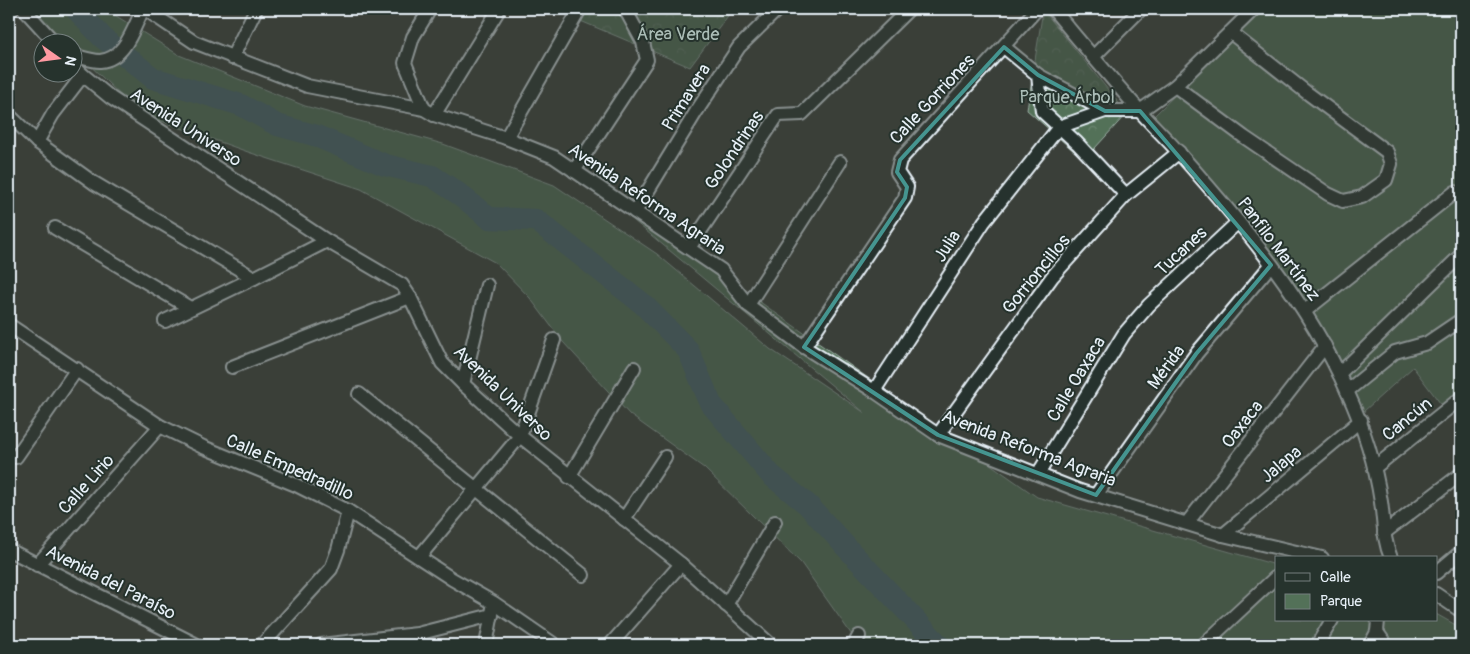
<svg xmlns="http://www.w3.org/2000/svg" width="1470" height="654" font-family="Pangolin,sans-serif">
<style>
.green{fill:#537158;stroke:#9eb1a8}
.forest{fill:url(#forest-crowns);stroke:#9eb1a8}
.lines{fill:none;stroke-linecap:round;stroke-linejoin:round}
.river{stroke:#49666f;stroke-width:22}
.minor-casing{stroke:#e8f1f8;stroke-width:16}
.minor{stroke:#26332d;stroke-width:12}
.marked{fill:none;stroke:#459590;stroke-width:4;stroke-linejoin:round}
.labels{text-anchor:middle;stroke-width:4;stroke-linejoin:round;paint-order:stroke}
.park-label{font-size:18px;fill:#acbeb8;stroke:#26332d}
.street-label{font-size:18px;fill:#e8f1f8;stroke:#26332d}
</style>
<defs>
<pattern id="forest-crowns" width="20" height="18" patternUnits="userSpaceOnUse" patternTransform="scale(1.25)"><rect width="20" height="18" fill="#537158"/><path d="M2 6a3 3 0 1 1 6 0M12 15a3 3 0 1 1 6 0" fill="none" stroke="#6c8671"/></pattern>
</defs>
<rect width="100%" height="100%" fill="#3a3f39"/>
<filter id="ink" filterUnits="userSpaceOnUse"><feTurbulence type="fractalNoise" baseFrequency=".02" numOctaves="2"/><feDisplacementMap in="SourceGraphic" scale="10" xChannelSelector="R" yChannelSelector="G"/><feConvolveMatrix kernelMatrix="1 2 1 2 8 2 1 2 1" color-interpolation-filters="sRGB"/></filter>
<g filter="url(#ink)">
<!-- green -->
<g class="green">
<polygon points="35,9 105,9 179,55 305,106 443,144 554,185 657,254 770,349 865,413 574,171 1037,497 1276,565 1276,620 1436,620 1436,614 1461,628 1461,645 859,645 801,563 704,468 630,415 563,342 530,298 496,263 361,189 248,152 139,113 73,49 72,42 66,42 42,19"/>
<polygon points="1262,9 1461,9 1461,404 1446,411 1413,367 1364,411 1333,347 1270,254 1153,117"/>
</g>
<!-- forest -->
<g class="forest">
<polygon points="552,9 733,9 690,67"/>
<polygon points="1043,10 1127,113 1084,160 1027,110"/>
</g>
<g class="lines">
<!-- river -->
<polyline class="river" points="76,9 103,38 153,78 241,105 277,125 314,135 385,165 432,176 459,194 489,218 536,220 643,304 688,350 711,404 771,475 808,505 848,549 939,645"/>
<!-- minor casing -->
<g class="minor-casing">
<g id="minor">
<polyline points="24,9 54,42"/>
<polyline points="145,9 194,42 307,86 424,109 434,115 506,138 554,157 721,270 748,305 804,347 874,391 938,435 1080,491 1223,535 1322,558"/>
<path d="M 1053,9 C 1081,43 1110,77 1139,110 C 1152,125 1167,139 1180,154 C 1244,226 1308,302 1347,391 C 1364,428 1375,462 1381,502 C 1384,522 1383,539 1391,558"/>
<polyline points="1004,47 1038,75 1105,111"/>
<path d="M 72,55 C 81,57 91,61 100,61 C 125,59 133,29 143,9"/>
<polyline points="1093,57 1141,9"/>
<polyline points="232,58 256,9"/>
<polyline points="72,64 83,75 111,98 327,241 402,285 410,297 442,363 463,384 520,436 681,564 771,645"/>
<polyline points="1038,75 1042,111 1077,143 1126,195"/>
<polyline points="1175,86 1244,137 1328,194 1343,201 1362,197 1386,180 1391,164 1387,152 1306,92 1231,33"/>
<polyline points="424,109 405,63 413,37 430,9"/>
<polyline points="9,115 37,142 94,183 254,278"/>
<polyline points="434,115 498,11"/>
<polyline points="506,138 580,9"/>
<polyline points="37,142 53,114 83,75"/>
<polyline points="574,171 647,60 643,42 625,9"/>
<polyline points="635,212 696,112 739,47 778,9"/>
<polyline points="55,228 190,308"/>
<polyline points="689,248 778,115 802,114 909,9"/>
<polyline points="748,305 840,162"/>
<polyline points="1305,311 1455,192"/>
<polyline points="165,321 254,278 327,241"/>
<polyline points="9,325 160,426 203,447 296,485 348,511 452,579 494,603 555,645"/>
<polyline points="804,347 905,198 907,187 897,172 900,160 1037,9"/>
<polyline points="232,367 410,297"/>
<polyline points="1339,374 1461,255"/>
<polyline points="463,384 487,285"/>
<polyline points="874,391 984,222 1059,127 1105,111 1140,111 1175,86 1254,9"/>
<polyline points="1347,391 1395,352 1427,343 1461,320"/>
<polyline points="359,394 583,575"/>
<polyline points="938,435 1052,277 1126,195 1179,152"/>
<polyline points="16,457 77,369"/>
<polyline points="1374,468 1461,398"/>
<polyline points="1038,474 1124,334 1149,305 1238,222"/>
<polyline points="569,477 634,368"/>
<polyline points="1096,495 1196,354 1271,265"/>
<polyline points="624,519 665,457"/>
<polyline points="1187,523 1325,346"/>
<polyline points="1384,533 1461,474"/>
<polyline points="1223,535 1361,420"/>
<polyline points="9,550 197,645"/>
<polyline points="419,557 520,436 554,340"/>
<polyline points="37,565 160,426"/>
<polyline points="1436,573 1461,552"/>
<polyline points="1436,594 1461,611"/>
<polyline points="726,605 775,522"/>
<polyline points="1378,620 1377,632 1386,645"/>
<polyline points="262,645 331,569 338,550 348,511"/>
<polyline points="321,645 417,634 492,615"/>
<polyline points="486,645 493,608"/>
<polyline points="610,645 681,564"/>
<polyline points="854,645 859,636"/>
<polyline points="1203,645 1276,577"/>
<polyline points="1317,645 1332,620"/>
<polyline points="1370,645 1377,632"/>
</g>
</g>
<!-- minor -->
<use href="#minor" class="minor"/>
</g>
</g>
<!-- marked area -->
<path d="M0 0H1470V654H0ZM 1004,47 L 1038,75 L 1105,111 L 1140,111 L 1271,265 L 1196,354 L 1096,495 L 938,435 L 804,347 L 905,198 L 907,187 L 897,172 L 900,160 Z" fill="#3a3f39" fill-opacity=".55" fill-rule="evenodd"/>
<path class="marked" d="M 1004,47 L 1038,75 L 1105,111 L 1140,111 L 1271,265 L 1196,354 L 1096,495 L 938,435 L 804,347 L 905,198 L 907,187 L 897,172 L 900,160 Z"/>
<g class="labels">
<!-- park labels -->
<g class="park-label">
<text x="678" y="40">Área Verde</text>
<text x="1067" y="103">Parque Árbol</text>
</g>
<!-- street labels -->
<g class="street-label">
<text transform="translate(686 97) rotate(-58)" y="6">Primavera</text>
<text transform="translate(932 99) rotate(-47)" y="6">Calle Gorriones</text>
<text transform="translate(186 127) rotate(33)" y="6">Avenida Universo</text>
<text transform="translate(734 150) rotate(-56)" y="6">Golondrinas</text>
<text transform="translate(647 199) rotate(34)" y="6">Avenida Reforma Agraria</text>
<text transform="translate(947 246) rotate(-57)" y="6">Julia</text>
<text transform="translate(1279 249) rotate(53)" y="6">Panfilo Martínez</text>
<text transform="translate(1181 251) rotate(-43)" y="6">Tucanes</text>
<text transform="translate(1036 274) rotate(-51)" y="6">Gorrioncillos</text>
<text transform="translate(1166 367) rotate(-54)" y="6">Mérida</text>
<text transform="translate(1076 379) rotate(-59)" y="6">Calle Oaxaca</text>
<text transform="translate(503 393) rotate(44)" y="6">Avenida Universo</text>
<text transform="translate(1407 419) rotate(-39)" y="6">Cancún</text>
<text transform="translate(1242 424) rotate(-52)" y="6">Oaxaca</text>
<text transform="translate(1029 448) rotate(21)" y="6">Avenida Reforma Agraria</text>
<text transform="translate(1281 464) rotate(-40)" y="6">Jalapa</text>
<text transform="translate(290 467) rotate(24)" y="6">Calle Empedradillo</text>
<text transform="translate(86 484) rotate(-48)" y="6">Calle Lirio</text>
<text transform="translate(111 582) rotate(27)" y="6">Avenida del Paraíso</text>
</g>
</g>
<!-- margin -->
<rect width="1470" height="654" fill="none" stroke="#26332d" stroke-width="30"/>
<rect x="15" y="15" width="1440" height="624" fill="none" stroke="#e8f1f8" stroke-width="2" filter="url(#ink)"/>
<!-- legend -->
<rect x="1275" y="556" width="162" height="65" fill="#26332d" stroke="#747f7e"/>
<rect x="1285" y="573" width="25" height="8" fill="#26332d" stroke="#747f7e"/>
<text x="1320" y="582" font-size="15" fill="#e8f1f8">Calle</text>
<rect x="1285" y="594" width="25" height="15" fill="#537158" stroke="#747f7e"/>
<text x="1320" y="606" font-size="15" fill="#e8f1f8">Parque</text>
<!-- north arrow -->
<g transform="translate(58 58) rotate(104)"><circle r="24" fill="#26332d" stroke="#747f7e"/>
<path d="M0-4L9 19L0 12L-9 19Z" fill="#ff9aa2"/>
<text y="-8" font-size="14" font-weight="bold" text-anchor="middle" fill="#e8f1f8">N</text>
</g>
</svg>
